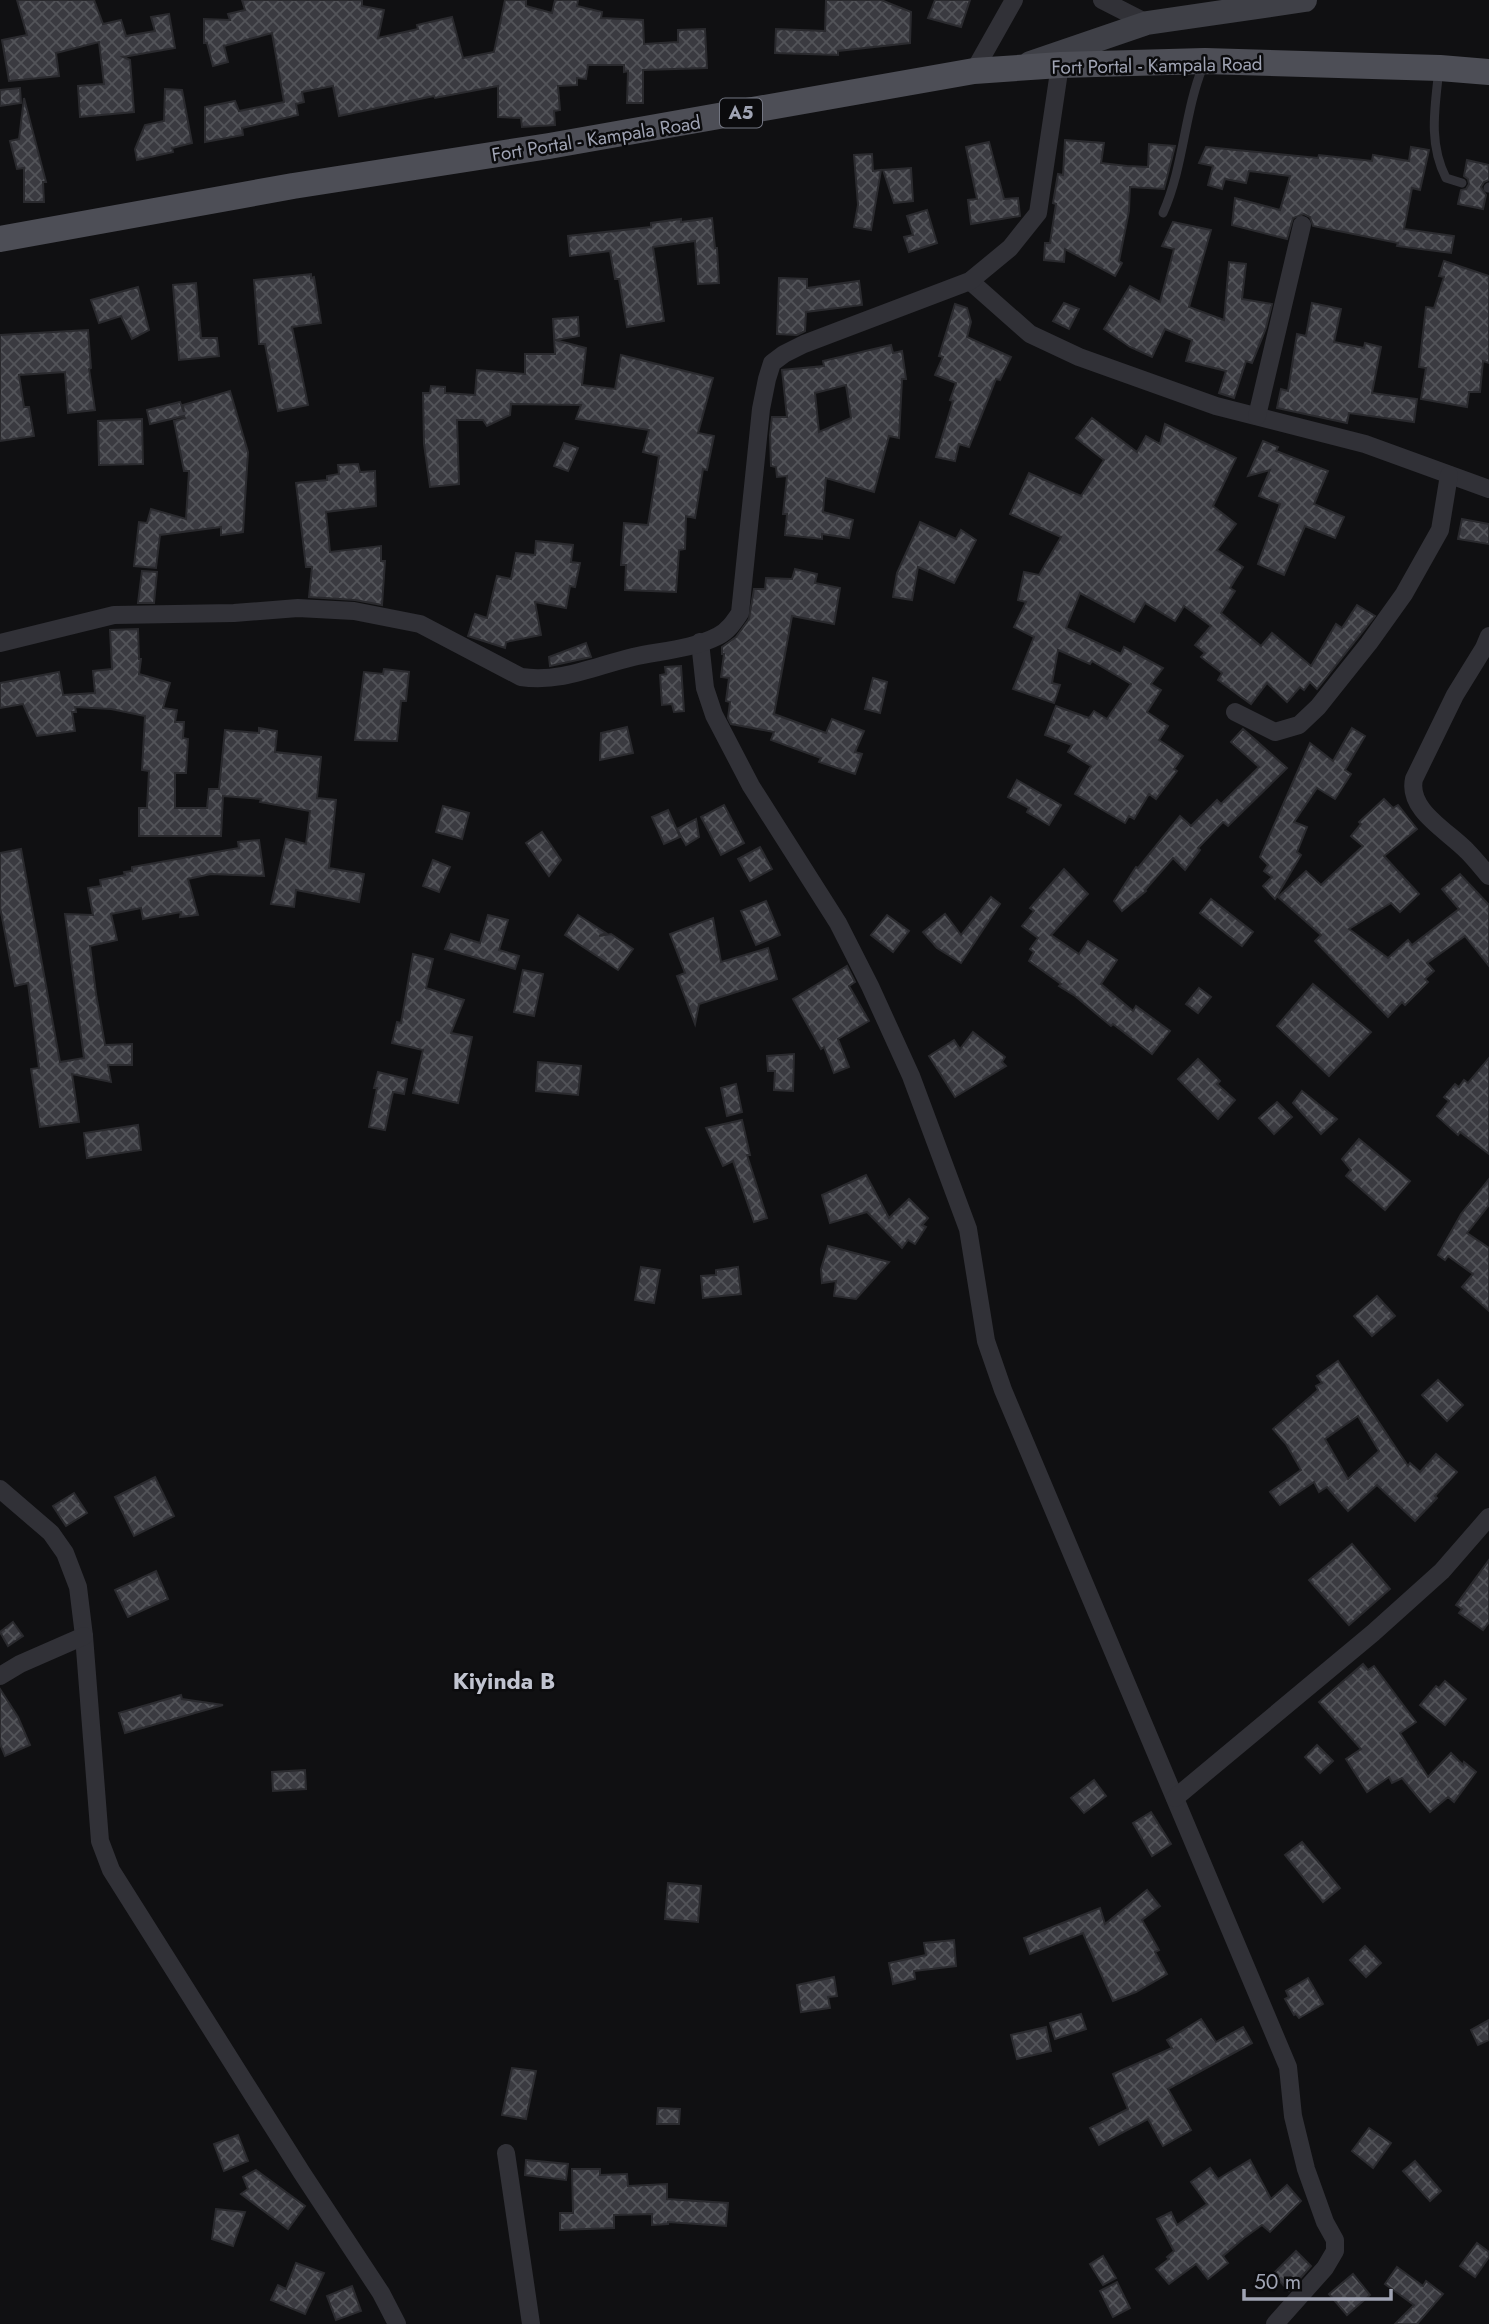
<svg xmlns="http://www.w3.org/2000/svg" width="1489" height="2324" font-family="Jost,sans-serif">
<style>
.building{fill:url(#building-cross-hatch);stroke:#2a2a2e;stroke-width:2;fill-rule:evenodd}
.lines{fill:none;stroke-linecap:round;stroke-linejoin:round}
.service{stroke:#313137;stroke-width:9}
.minor{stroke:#313137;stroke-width:18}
.secondary{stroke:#3f4047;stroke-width:24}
.primary{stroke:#4d4e56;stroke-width:26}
.labels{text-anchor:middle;stroke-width:5;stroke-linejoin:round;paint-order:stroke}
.shield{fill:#0b0b0d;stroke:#737682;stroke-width:2}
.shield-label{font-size:18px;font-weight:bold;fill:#a0a4b4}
.street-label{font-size:19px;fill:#a0a4b4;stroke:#0b0b0d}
.quarter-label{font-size:23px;font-weight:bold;fill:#c1c4d0;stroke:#0b0b0d}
</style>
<defs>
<pattern id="building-cross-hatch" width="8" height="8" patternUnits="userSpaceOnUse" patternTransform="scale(1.75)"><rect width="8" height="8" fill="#3a3a40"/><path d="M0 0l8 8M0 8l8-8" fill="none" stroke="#535459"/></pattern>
</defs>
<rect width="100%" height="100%" fill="#101012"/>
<!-- building -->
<g class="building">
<polygon points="17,0 94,0 103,24 121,20 126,36 155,31 151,17 169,14 175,48 123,57 130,60 134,112 80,117 78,86 104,84 99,42 56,53 59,76 9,81 2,40 27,35"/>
<polygon points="242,0 362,0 362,6 384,10 378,38 418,29 417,25 452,17 463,58 494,52 505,0 526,0 526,6 552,13 555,0 578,0 577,6 602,12 601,18 643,20 644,44 678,42 678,30 705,29 707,68 643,70 643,103 627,103 628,71 624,72 624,65 588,65 586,79 577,78 577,85 558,86 560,110 554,111 555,125 522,127 521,118 498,117 498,86 435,98 434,96 339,116 333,86 302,92 304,102 296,104 298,115 242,128 243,135 205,142 205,107 235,101 239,111 284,102 272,33 224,46 228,62 213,66 207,43 204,43 204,19 230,20 228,14 245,10"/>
<polygon points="826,0 881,0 911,12 910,43 838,51 838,55 775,53 776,29 825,31"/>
<polygon points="935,0 970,0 961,27 928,18"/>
<polygon points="20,88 21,103 0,106 0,90"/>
<polygon points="165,89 182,90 192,143 172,148 173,152 137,160 135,149 145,125 164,121"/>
<polygon points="24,98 46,182 43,182 44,202 24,202 24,168 17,169 10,141 19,139"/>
<polygon points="1065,140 1104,143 1101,163 1127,166 1148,167 1149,144 1175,146 1164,189 1130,187 1129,211 1119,261 1122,263 1115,276 1065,249 1064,262 1044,260 1045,243 1050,243 1056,204 1053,203 1058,174 1063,175"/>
<polygon points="989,142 1004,199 1018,198 1020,216 971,224 968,200 977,199 966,147"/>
<polygon points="1206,147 1318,158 1319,155 1372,161 1373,155 1409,161 1411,147 1429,150 1420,190 1412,188 1404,229 1454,236 1451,253 1397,246 1398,243 1313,226 1310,217 1304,214 1293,218 1287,239 1232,225 1235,198 1280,210 1290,176 1249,171 1246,183 1225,179 1222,189 1208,185 1213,166 1199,163"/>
<polygon points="872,154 873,171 881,170 871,230 854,227 858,205 854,155"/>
<polygon points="1467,160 1489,165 1489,180 1484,182 1481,187 1486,195 1483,209 1458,204 1461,190 1466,189 1469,184 1468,179 1464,176"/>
<polygon points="911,168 913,201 894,203 883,170"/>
<polygon points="927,210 937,243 909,252 904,237 913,235 907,216"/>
<polygon points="712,218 715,248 717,248 719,283 698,284 695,241 653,247 664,321 627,327 619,279 615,279 610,251 570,256 568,236 651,227 651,223 681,219 681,222"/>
<polygon points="1173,222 1211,230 1189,307 1224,320 1229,262 1246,264 1242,299 1272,304 1266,328 1252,363 1246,361 1234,398 1219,393 1226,371 1186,361 1192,340 1165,329 1152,357 1130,347 1104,329 1130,286 1160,302 1174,249 1162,246"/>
<polygon points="1444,261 1489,276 1489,363 1483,361 1480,392 1469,392 1467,407 1421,399 1426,368 1419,367 1426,307 1434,308 1444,277 1439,276"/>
<polygon points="311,274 311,278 314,277 321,323 292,327 308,405 278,411 265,344 259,344 254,280"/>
<polygon points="779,278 807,279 807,288 859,281 862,305 806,312 805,331 797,335 777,334"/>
<polygon points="196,283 201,338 217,338 219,356 179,360 173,285"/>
<polygon points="138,287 149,330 132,339 121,316 99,323 91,300"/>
<polygon points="1064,303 1079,309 1069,329 1053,321"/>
<polygon points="1312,303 1341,309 1334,342 1364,348 1365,343 1381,347 1372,393 1417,399 1414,422 1349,413 1347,423 1277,408 1281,389 1288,391 1297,334 1306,336"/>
<polygon points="955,304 967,308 971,322 967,337 1011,357 1000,380 996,379 969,447 959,444 955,461 936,457 953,401 950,400 956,383 935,375 943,357 939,356"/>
<polygon points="578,317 579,336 555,340 586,348 582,385 615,389 621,355 713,378 698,433 714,436 707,470 703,469 695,518 686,516 685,549 679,550 676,592 625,590 626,565 621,565 624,523 648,525 659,456 643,452 649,430 576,419 581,405 511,404 510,415 487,426 483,420 457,420 459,484 430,487 424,444 423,393 430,393 431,386 445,387 445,393 475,395 477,370 525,374 525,354 555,354 553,319"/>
<polygon points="88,330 91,368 89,369 95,410 68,413 65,372 19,375 24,407 29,407 34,436 0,441 0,335"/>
<path d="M 891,345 L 893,353 L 902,351 L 906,379 L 902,379 L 899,438 L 889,436 L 874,492 L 826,478 L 823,512 L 853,520 L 849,538 L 822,534 L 822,539 L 785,535 L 787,514 L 783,514 L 787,476 L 777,477 L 776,467 L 771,466 L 770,435 L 772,417 L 787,417 L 782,370 L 824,366 L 823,361 ZM 846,385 L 851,418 L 819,432 L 815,393 Z"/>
<polygon points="230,391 248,452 243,532 221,535 221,527 160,535 156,568 134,566 139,522 147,523 151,509 186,519 189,471 184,471 174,421 185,418 184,416 150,424 147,410 180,402 184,412 183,405"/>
<polygon points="1092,418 1137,452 1146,436 1160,444 1165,424 1236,458 1213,506 1236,524 1217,550 1243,567 1230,588 1235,591 1221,613 1261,646 1272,633 1311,666 1336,624 1342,628 1357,605 1375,616 1317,689 1310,682 1304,690 1300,687 1287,702 1267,683 1251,704 1218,680 1222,673 1201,657 1205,653 1195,645 1211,626 1184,606 1175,621 1145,603 1134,622 1080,593 1066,628 1121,654 1124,647 1163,668 1151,684 1161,690 1147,712 1168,726 1159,740 1183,756 1174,769 1177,771 1156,799 1149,794 1134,819 1129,816 1125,823 1075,794 1091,766 1068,752 1072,745 1045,735 1056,706 1089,718 1094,711 1107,719 1131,684 1092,661 1090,664 1058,650 1052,683 1060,685 1054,703 1013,689 1034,637 1014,627 1026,602 1018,600 1024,572 1039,575 1061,537 1010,514 1029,473 1081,496 1104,460 1076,438"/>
<polygon points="142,419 143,464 99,465 98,421"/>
<polygon points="1263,441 1278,447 1276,451 1328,471 1314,504 1344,517 1335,538 1305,526 1284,575 1258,564 1280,504 1259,496 1270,470 1248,476"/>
<polygon points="564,443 578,448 568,471 554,466"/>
<polygon points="358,464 360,472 375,471 376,506 326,512 330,552 381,546 381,561 385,561 382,605 355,600 309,597 312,567 306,567 296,483 327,480 327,476 339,474 338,465"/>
<polygon points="1462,519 1489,524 1489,544 1458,539"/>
<polygon points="920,522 956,539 961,530 976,540 954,583 918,567 912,600 893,597 897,573"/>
<polygon points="536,541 573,545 571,562 580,563 575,587 570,586 566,608 535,602 541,635 506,642 505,648 468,636 475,614 487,618 497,576 511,579 516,553 535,555"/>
<polygon points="795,569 817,574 815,583 840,588 834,624 792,616 774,714 826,733 832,719 864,731 855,752 862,754 855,774 819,762 821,758 771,740 774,732 731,724 728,718 730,702 726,701 729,678 721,677 724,654 722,654 722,647 736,637 749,619 754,589 765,589 766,578 792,579"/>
<polygon points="142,571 157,572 154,603 138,603"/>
<polygon points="138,629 139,659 141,659 139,674 170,683 163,708 177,710 175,722 184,722 183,738 188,739 186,773 175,773 175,808 207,808 209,789 219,789 225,730 259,733 259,728 277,731 275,752 321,757 317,798 336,800 329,868 364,874 359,902 296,890 294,907 271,904 286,839 306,844 310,811 260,802 261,799 223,796 221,836 139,836 139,808 147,808 149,771 142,770 145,716 111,709 75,707 76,712 72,712 75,731 37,736 23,704 0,708 0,683 59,672 63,695 95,693 93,671 112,669 110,630"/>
<polygon points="586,643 591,657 550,666 549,657"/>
<polygon points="681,666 684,711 674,712 672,704 662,705 660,675 666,674 665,667"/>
<polygon points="384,669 409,672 406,701 401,701 397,741 355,740 364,672 383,674"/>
<polygon points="873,678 887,682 880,713 865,709"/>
<polygon points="627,727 633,753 600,760 601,733"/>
<polygon points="1352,728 1365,736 1345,770 1351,774 1335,799 1317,788 1294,822 1307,827 1297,852 1301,855 1275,899 1263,886 1272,877 1264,871 1268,865 1260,857 1310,743 1333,761"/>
<polygon points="1243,729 1287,768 1228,826 1223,822 1198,848 1200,850 1185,870 1173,858 1145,890 1146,891 1122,911 1114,901 1136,867 1138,868 1180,816 1191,826 1217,800 1221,804 1259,767 1231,742"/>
<polygon points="1017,780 1061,805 1049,825 1027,812 1029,808 1008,797"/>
<polygon points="1384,799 1393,808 1398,805 1417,829 1384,856 1419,894 1400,912 1391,903 1349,929 1388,958 1408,940 1412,945 1459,909 1442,889 1460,874 1489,905 1489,966 1465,936 1427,963 1434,971 1425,979 1428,982 1405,1005 1402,1002 1388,1017 1315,941 1321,935 1278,897 1306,871 1321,885 1363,846 1351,836 1361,824 1359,822"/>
<polygon points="724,805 744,843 721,855 701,817"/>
<polygon points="443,806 469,813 462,839 436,832"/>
<polygon points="668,810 680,837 664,844 652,817"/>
<polygon points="696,819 699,837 686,845 677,829"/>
<polygon points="542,832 561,860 549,876 526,843"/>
<polygon points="259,840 264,876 211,874 188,879 198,915 180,917 181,912 143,919 141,908 111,914 117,940 90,946 96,994 105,1045 132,1044 132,1065 108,1065 111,1082 72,1074 79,1122 40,1127 31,1069 39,1068 28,983 15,986 0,907 0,853 21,849 60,1062 84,1058 65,914 93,915 88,888 101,886 100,880 125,875 124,872 132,871 132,867 239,848 238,842"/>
<polygon points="760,847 772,869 750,881 738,859"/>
<polygon points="433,860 450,867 439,892 423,886"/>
<polygon points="1064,869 1088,894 1051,935 1079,954 1088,941 1117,960 1101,984 1133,1011 1136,1006 1170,1031 1152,1054 1113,1024 1111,1026 1075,996 1059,986 1061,984 1029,961 1034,952 1030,949 1038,938 1022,926 1034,911 1030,908"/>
<polygon points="991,897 1000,904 961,963 937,948 923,932 945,914 961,935"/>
<polygon points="1211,899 1253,932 1242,946 1200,913"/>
<polygon points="766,901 780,935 756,945 741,911"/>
<polygon points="488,915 508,920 499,950 519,956 515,969 445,949 451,934 480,943"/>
<polygon points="578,915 606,933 599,936 611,934 633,949 618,970 565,935"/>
<polygon points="887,915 909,931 893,952 871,935"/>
<polygon points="713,918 721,962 768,948 777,979 699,1004 695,1024 677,976 685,973 670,934"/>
<polygon points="413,954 433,959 426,988 464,1000 451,1033 472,1037 458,1103 413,1093 423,1050 392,1043 397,1022 401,1023"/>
<polygon points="847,966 855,982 849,986 869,1021 838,1039 849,1067 834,1073 824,1047 821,1049 793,999"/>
<polygon points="523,970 543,974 534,1016 514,1012"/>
<polygon points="1313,984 1371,1032 1329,1076 1277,1026"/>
<polygon points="1199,988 1211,997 1198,1013 1186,1004"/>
<polygon points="973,1032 1005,1057 1002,1062 1006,1066 955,1097 929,1056 954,1040 960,1049"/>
<polygon points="794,1054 793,1091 774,1090 775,1071 768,1071 767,1056"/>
<polygon points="1489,1058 1489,1154 1460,1132 1458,1135 1437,1116 1449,1101 1444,1097 1455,1084 1459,1087 1464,1080 1468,1083"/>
<polygon points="1198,1059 1220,1081 1217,1084 1235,1100 1218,1119 1178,1079"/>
<polygon points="538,1062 581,1066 578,1095 536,1091"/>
<polygon points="378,1072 407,1079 404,1094 393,1092 385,1130 369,1127 377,1088 374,1088"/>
<polygon points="736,1084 742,1112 727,1116 721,1088"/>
<polygon points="1302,1091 1337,1119 1321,1134 1293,1103"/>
<polygon points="1277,1102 1292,1117 1274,1134 1259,1118"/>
<polygon points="742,1120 750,1155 747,1155 767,1218 754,1222 733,1161 723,1166 706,1128"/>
<polygon points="138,1125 141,1150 87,1158 84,1133"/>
<polygon points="1359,1139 1410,1181 1385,1210 1346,1176 1351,1170 1342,1159"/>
<polygon points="866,1175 889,1218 909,1199 928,1218 922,1225 926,1227 915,1244 908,1240 902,1248 867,1212 830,1223 822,1195"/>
<polygon points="1489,1179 1489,1205 1467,1233 1489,1248 1489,1311 1462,1287 1473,1274 1448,1256 1445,1260 1438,1255 1461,1214"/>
<polygon points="828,1246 889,1262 856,1299 834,1296 836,1281 822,1283 821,1269"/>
<polygon points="641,1267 660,1270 654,1303 635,1300"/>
<polygon points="738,1267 741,1294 703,1298 701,1276 716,1275 716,1270"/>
<polygon points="1377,1296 1395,1316 1372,1336 1354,1316"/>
<path d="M 1338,1361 L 1408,1466 L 1410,1463 L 1420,1472 L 1436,1454 L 1457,1472 L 1435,1496 L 1437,1498 L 1415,1521 L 1377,1485 L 1348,1511 L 1327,1487 L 1319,1492 L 1314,1482 L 1280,1505 L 1270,1492 L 1301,1470 L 1286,1444 L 1273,1429 L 1318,1390 L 1316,1386 L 1322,1383 L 1317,1376 ZM 1358,1416 L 1379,1451 L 1348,1479 L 1325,1439 Z"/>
<polygon points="1438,1380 1463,1405 1447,1421 1422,1395"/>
<polygon points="155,1477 174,1516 134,1536 115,1497"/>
<polygon points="74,1493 87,1513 66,1526 53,1506"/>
<polygon points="1352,1544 1390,1589 1349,1625 1309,1580"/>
<polygon points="1489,1560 1489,1622 1483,1630 1459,1613 1462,1609 1456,1605"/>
<polygon points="156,1571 168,1599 128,1617 115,1590"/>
<polygon points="13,1622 23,1636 8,1646 0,1632"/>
<polygon points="1363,1664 1368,1670 1374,1666 1416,1722 1400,1733 1428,1777 1451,1753 1463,1765 1464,1762 1476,1772 1454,1802 1448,1797 1430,1812 1402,1778 1392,1783 1389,1777 1367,1792 1346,1759 1361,1749 1319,1702"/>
<polygon points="1445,1681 1466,1699 1445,1725 1420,1705 1436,1686 1439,1688"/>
<polygon points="0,1689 18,1717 30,1745 5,1756 0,1744"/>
<polygon points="181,1695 182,1699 223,1705 125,1733 119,1713"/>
<polygon points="1317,1745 1333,1761 1320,1773 1305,1757"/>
<polygon points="305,1770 306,1789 273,1791 272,1772"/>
<polygon points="1094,1780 1106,1796 1084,1813 1071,1798"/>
<polygon points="1151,1812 1171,1844 1152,1856 1133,1823"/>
<polygon points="1302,1842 1340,1888 1323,1902 1285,1855"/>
<polygon points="668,1883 701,1886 698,1922 665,1919"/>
<polygon points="1147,1890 1160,1906 1142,1920 1159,1950 1155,1952 1167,1974 1136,1992 1113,2001 1083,1933 1030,1954 1024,1938 1100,1908 1105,1924"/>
<polygon points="954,1940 956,1966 914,1971 915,1979 893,1984 889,1963 926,1955 924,1943"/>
<polygon points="1365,1946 1381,1963 1366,1977 1350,1960"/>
<polygon points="834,1977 837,1996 828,1997 830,2008 801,2012 797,1985"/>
<polygon points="1308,1978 1323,2004 1299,2018 1296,2014 1294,2015 1285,1999 1289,1997 1286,1991"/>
<polygon points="1081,2014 1086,2029 1055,2039 1050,2023"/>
<polygon points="1201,2019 1216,2042 1243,2027 1252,2043 1168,2089 1191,2130 1163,2146 1148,2119 1099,2145 1090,2128 1128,2109 1113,2074 1172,2048 1167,2040"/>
<polygon points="1489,2020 1489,2040 1478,2045 1471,2030"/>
<polygon points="1046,2027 1051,2051 1017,2059 1011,2035"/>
<polygon points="512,2068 536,2071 526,2119 502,2115"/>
<polygon points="658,2108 680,2109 679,2124 657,2124"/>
<polygon points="1369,2128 1391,2143 1373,2168 1352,2151"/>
<polygon points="238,2135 248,2161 224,2171 214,2144"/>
<polygon points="526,2160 568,2164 566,2180 525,2175"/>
<polygon points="1250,2160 1271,2199 1287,2185 1301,2201 1270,2232 1262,2225 1244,2238 1223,2256 1228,2263 1208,2279 1196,2264 1169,2284 1156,2269 1169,2259 1167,2257 1174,2251 1157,2219 1171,2212 1177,2225 1207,2204 1191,2182 1210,2168 1218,2179"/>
<polygon points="1415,2161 1441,2191 1430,2201 1403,2171"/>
<polygon points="572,2169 600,2169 600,2175 627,2174 628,2186 667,2184 667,2199 728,2203 726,2226 668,2222 668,2224 652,2225 652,2214 614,2215 614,2228 560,2230 560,2213 573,2213"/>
<polygon points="256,2170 305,2206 288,2229 241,2194 248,2189 243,2177"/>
<polygon points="216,2209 245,2212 233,2246 212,2239"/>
<polygon points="1477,2243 1489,2252 1489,2257 1475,2277 1460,2266"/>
<polygon points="1296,2251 1311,2266 1289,2291 1273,2274"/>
<polygon points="1103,2256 1116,2278 1103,2285 1090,2264"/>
<polygon points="296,2263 324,2273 305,2314 271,2300 278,2285 286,2289"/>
<polygon points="1397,2267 1423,2286 1426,2281 1443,2294 1417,2324 1395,2324 1414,2305 1385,2284"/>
<polygon points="1353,2274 1370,2295 1347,2315 1329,2294"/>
<polygon points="1117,2282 1130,2308 1113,2317 1100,2291"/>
<polygon points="352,2286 361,2311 336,2320 327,2296"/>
</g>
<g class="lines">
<!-- service -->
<g class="service">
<path d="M 1439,69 C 1435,107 1428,143 1446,178 L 1462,183"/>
<polyline points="1488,188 1489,187"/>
<path d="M 1163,213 C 1184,166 1184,113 1203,66"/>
</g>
<!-- minor -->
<g class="minor">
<polyline points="1102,0 1147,23"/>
<polyline points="974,71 1014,0"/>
<polyline points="970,281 1030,334 1079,357 1216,406 1365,444 1489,489"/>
<polyline points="1257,416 1302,225"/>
<path d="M 1489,636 L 1484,648 L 1455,695 L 1414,779 C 1407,810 1448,831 1467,851 C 1475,859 1482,868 1489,876"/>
<polyline points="700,642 705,688 714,715 751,786 838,923 870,986 911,1076 968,1229 986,1341 1003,1390 1288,2067 1293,2116 1306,2169 1325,2222 1335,2240 1335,2251 1325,2268 1275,2324"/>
<path d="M 0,643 L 114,615 L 234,613 L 298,608 L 354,611 L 420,624 L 521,677 C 561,683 595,666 633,657 C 660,651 693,649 718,636 C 728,631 734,622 740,613 L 761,409 L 767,379 L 772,363 L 784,354 L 804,344 L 970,281 L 1010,248 L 1038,213 L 1060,65"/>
<polyline points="1235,712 1275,732 1299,725 1318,707 1369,643 1404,594 1440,530 1449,475"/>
<polyline points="0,1489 51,1533 65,1553 78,1587 84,1636 100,1841 111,1870 302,2173 381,2293 397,2324"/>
<polyline points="0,1676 20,1664 84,1636"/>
<polyline points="1175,1798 1373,1633 1442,1571 1489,1517"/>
<polyline points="506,2153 531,2324"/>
</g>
<!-- secondary -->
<polyline class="secondary" points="1030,63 1147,23 1305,0"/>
<!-- primary -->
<polyline class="primary" points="0,239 293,186 549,146 974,71 1060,65 1205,61 1440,68 1489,72"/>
</g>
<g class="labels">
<!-- shield labels -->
<rect class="shield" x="720" y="98.5" width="42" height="29" rx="5"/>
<g class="shield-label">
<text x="741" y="119">A5</text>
</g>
<!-- street labels -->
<g class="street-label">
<text transform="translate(1157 65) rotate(-1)" y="7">Fort Portal - Kampala Road</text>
<text transform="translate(596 138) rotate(-9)" y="7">Fort Portal - Kampala Road</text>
</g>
<!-- quarter labels -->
<g class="quarter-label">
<text x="504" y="1689">Kiyinda B</text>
</g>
</g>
<!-- scale -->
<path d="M1244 2289v10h147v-10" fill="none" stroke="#a0a4b4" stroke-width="3.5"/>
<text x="1254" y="2289" font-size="21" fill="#a0a4b4" stroke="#0b0b0d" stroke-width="5" paint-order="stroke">50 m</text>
</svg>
